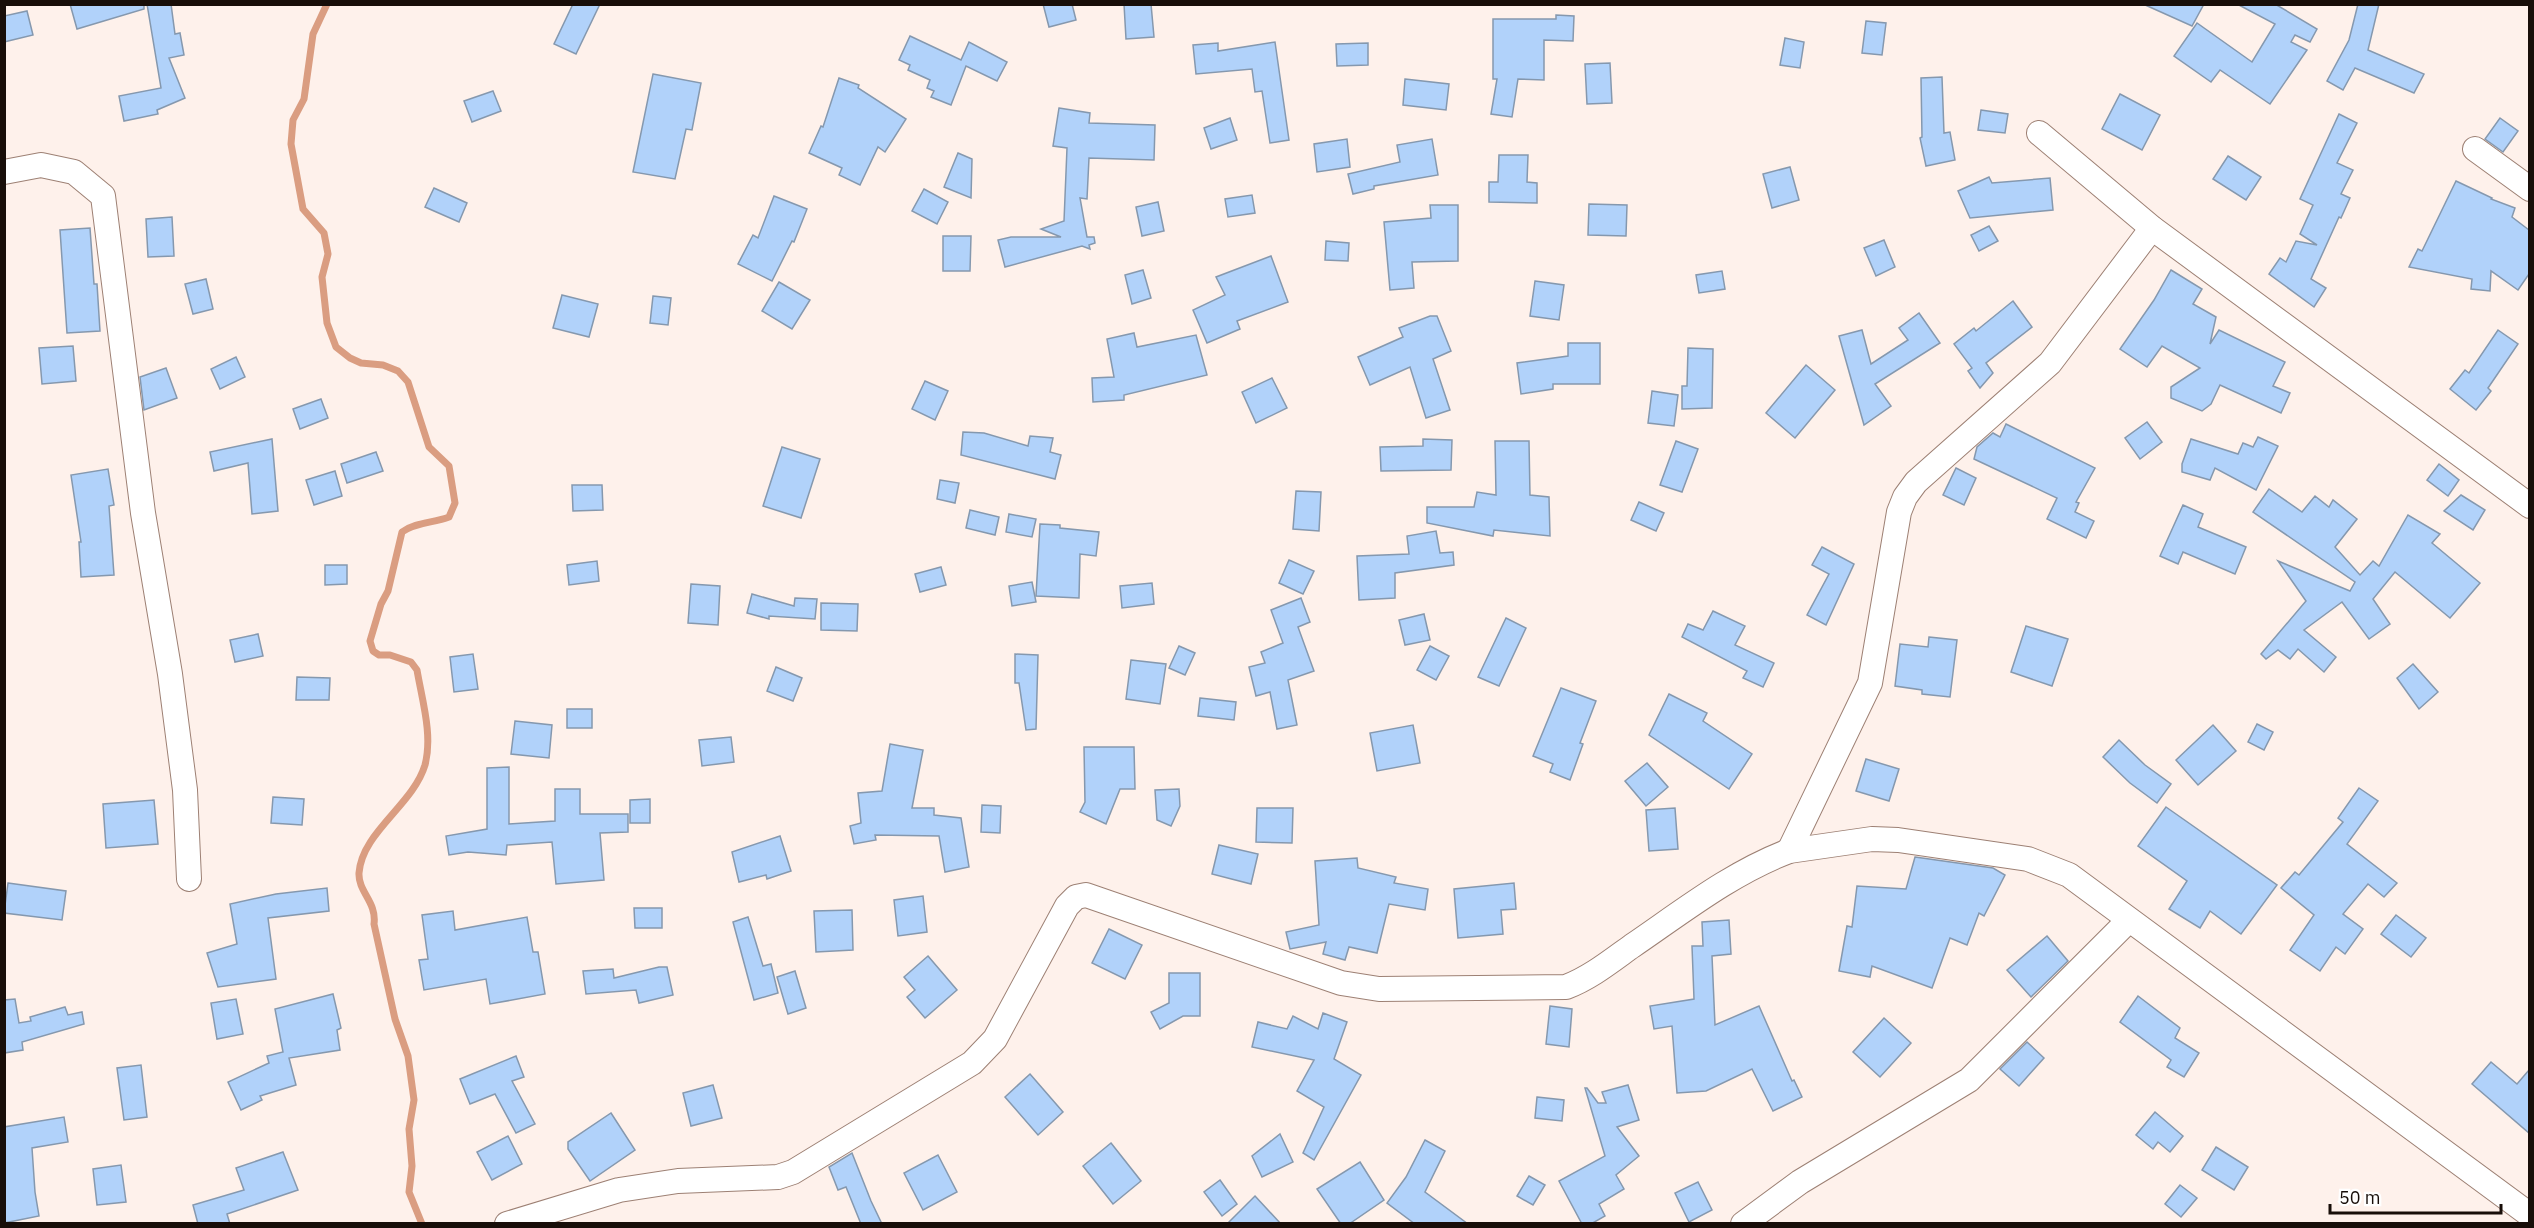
<svg xmlns="http://www.w3.org/2000/svg" width="2534" height="1228" font-family="'IBM Plex Sans',sans-serif">
<style>
.lines{fill:none;stroke-linecap:round;stroke-linejoin:round}
.stream{stroke:#da9d81;stroke-width:7}
.building{fill:#b1d2fa;stroke:#8598ae;stroke-width:1.5}
.street-casing{stroke:#9d8074;stroke-width:26}
.street{stroke:#fff;stroke-width:24}
</style>
<rect width="100%" height="100%" fill="#fef1eb"/>
<g class="lines">
<!-- stream -->
<path class="stream" d="M 327,4 L 313,34 L 304,99 L 293,120 L 291,144 L 303,209 L 324,233 L 328,254 L 322,277 L 327,323 L 336,347 L 350,358 L 361,363 L 383,365 L 398,371 L 408,382 L 429,447 L 449,466 L 455,503 L 449,517 C 434,523 416,522 402,532 L 388,591 L 381,604 L 370,641 L 373,651 L 379,655 L 390,655 L 411,662 L 417,670 C 422,700 433,735 425,765 C 413,805 362,832 359,873 C 358,892 377,902 374,924 L 395,1019 L 408,1056 L 414,1100 L 409,1129 L 412,1166 L 409,1192 L 422,1224"/>
</g>
<!-- building -->
<g class="building">
<polygon points="70,4 144,4 144,9 77,29"/>
<polygon points="147,4 171,4 175,34 180,33 184,55 169,58 185,98 157,110 158,114 124,121 119,96 161,88"/>
<polygon points="573,4 600,4 576,54 554,44"/>
<polygon points="1043,4 1072,4 1076,20 1049,27"/>
<polygon points="1124,4 1151,4 1154,37 1126,39"/>
<polygon points="2143,4 2204,4 2192,26"/>
<polygon points="2237,4 2275,4 2317,29 2310,42 2295,35 2291,42 2307,50 2270,104 2220,70 2211,82 2174,56 2197,23 2252,62 2275,24"/>
<polygon points="2358,4 2379,4 2368,50 2424,74 2414,93 2355,68 2343,90 2327,81 2349,40"/>
<polygon points="27,11 33,35 4,42 4,16"/>
<polygon points="1556,15 1574,16 1573,41 1544,40 1544,80 1518,79 1512,117 1491,114 1497,79 1493,79 1493,19 1556,19"/>
<polygon points="1866,21 1886,23 1882,55 1862,53"/>
<polygon points="910,36 961,60 969,42 1007,62 997,81 966,66 951,105 931,97 934,91 927,88 930,80 908,70 910,65 899,60"/>
<polygon points="1785,38 1804,42 1800,68 1780,65"/>
<polygon points="1275,42 1289,140 1270,143 1262,91 1255,92 1252,69 1196,74 1193,45 1218,43 1218,51"/>
<polygon points="1368,43 1368,65 1337,66 1336,44"/>
<polygon points="1610,63 1612,103 1587,104 1585,64"/>
<polygon points="653,74 701,83 692,130 686,129 675,179 633,172"/>
<polygon points="1942,77 1944,133 1950,132 1955,160 1926,166 1920,138 1922,137 1921,78"/>
<polygon points="839,78 859,85 858,88 906,119 885,152 878,147 860,185 839,175 842,168 809,153 821,126 823,127"/>
<polygon points="1405,79 1449,84 1446,110 1403,105"/>
<polygon points="493,91 501,111 472,122 464,101"/>
<polygon points="2120,94 2160,115 2142,150 2102,129"/>
<polygon points="1059,108 1090,113 1089,123 1155,125 1154,160 1089,158 1087,199 1080,198 1087,237 1094,237 1095,243 1089,245 1090,249 1082,246 1005,267 998,240 1011,237 1061,237 1041,229 1064,221 1067,148 1053,146"/>
<polygon points="1981,110 2008,114 2005,133 1978,130"/>
<polygon points="2339,114 2357,123 2337,163 2353,170 2341,194 2350,198 2341,218 2339,217 2311,279 2326,288 2314,307 2269,274 2280,258 2286,262 2296,241 2317,245 2300,234 2313,205 2300,199"/>
<polygon points="1230,118 1237,140 1211,149 1204,128"/>
<polygon points="2500,118 2518,131 2503,152 2485,139"/>
<polygon points="1347,139 1350,167 1317,172 1314,144"/>
<polygon points="1432,139 1438,175 1374,186 1374,189 1353,194 1348,174 1400,162 1397,145"/>
<polygon points="958,153 972,159 971,198 944,187"/>
<polygon points="1499,155 1528,155 1527,182 1537,183 1537,203 1489,202 1489,182 1498,182"/>
<polygon points="2228,156 2261,177 2246,200 2213,179"/>
<polygon points="1790,167 1799,200 1772,208 1763,174"/>
<polygon points="1989,177 1992,183 2050,178 2053,210 1970,218 1958,191"/>
<polygon points="2456,181 2492,198 2491,199 2515,208 2512,217 2529,230 2529,274 2518,290 2491,271 2490,291 2471,289 2472,279 2409,267 2418,249 2422,251"/>
<polygon points="434,188 467,203 459,222 425,207"/>
<polygon points="924,189 948,202 937,224 912,211"/>
<polygon points="1252,195 1255,213 1228,217 1225,199"/>
<polygon points="774,196 807,209 794,242 792,241 772,281 738,264 753,235 758,238"/>
<polygon points="1158,202 1164,231 1142,236 1136,207"/>
<polygon points="1589,204 1627,205 1626,236 1588,235"/>
<polygon points="1430,205 1458,205 1458,261 1412,262 1414,288 1390,290 1384,222 1431,218"/>
<polygon points="172,217 174,256 148,257 146,219"/>
<polygon points="1989,226 1998,241 1979,251 1971,235"/>
<polygon points="90,228 94,284 97,284 100,331 67,333 60,230"/>
<polygon points="943,236 971,236 970,271 943,271"/>
<polygon points="1884,240 1895,267 1876,276 1864,248"/>
<polygon points="1326,241 1349,243 1348,261 1325,260"/>
<polygon points="1271,256 1288,302 1237,321 1240,329 1207,343 1193,310 1225,295 1216,277"/>
<polygon points="1143,270 1151,298 1132,304 1125,275"/>
<polygon points="2171,270 2202,289 2193,304 2216,317 2210,344 2219,330 2285,362 2273,386 2290,393 2281,413 2220,385 2211,404 2202,411 2171,398 2171,387 2200,368 2162,346 2147,367 2120,349 2154,300"/>
<polygon points="1722,271 1725,289 1699,293 1696,275"/>
<polygon points="206,279 213,309 193,314 185,284"/>
<polygon points="1535,281 1564,285 1559,320 1530,316"/>
<polygon points="779,282 810,300 792,329 762,311"/>
<polygon points="562,295 598,304 589,337 553,328"/>
<polygon points="653,296 671,298 668,325 650,323"/>
<polygon points="2013,301 2032,327 1986,363 1993,373 1980,388 1968,371 1972,368 1954,344 1974,328 1976,331"/>
<polygon points="1919,313 1940,343 1875,384 1891,406 1864,425 1839,336 1862,330 1871,364 1908,340 1899,328"/>
<polygon points="1430,316 1437,316 1451,351 1433,359 1450,410 1426,418 1410,367 1370,385 1358,357 1403,337 1399,328"/>
<polygon points="2498,330 2518,344 2488,388 2491,391 2476,410 2450,389 2465,370 2469,373"/>
<polygon points="1134,333 1137,347 1196,335 1207,375 1124,395 1124,400 1093,402 1092,378 1114,377 1107,339"/>
<polygon points="1568,343 1600,343 1600,384 1553,384 1553,389 1521,394 1517,363 1568,356"/>
<polygon points="73,346 76,381 42,384 39,348"/>
<polygon points="1688,348 1713,349 1712,408 1682,409 1682,386 1687,386"/>
<polygon points="236,357 245,377 220,389 211,369"/>
<polygon points="1806,365 1835,390 1795,438 1766,413"/>
<polygon points="166,368 177,398 144,410 140,377"/>
<polygon points="1272,378 1287,408 1256,423 1242,392"/>
<polygon points="925,381 948,391 935,420 912,409"/>
<polygon points="1652,391 1678,395 1674,426 1648,423"/>
<polygon points="321,399 328,418 300,429 293,409"/>
<polygon points="2147,422 2162,442 2140,459 2125,438"/>
<polygon points="2006,424 2095,468 2076,502 2079,503 2075,512 2094,521 2086,538 2047,519 2057,498 1974,459 1977,447 1993,433 2000,437"/>
<polygon points="963,432 984,433 1028,446 1030,436 1053,438 1050,452 1061,455 1055,479 961,455"/>
<polygon points="2258,437 2278,446 2256,490 2215,468 2210,480 2182,472 2182,464 2191,439 2238,454 2243,443 2253,447"/>
<polygon points="272,439 278,511 252,514 248,463 214,471 210,452"/>
<polygon points="1423,439 1452,440 1451,470 1381,471 1380,447 1423,446"/>
<polygon points="1495,441 1529,441 1530,495 1549,497 1550,536 1494,530 1493,536 1427,523 1427,507 1474,507 1477,492 1496,495"/>
<polygon points="1676,441 1698,449 1682,492 1660,485"/>
<polygon points="782,447 820,459 801,518 763,506"/>
<polygon points="376,452 383,471 347,483 341,464"/>
<polygon points="2439,464 2459,480 2448,496 2427,480"/>
<polygon points="1956,468 1976,478 1964,505 1943,495"/>
<polygon points="108,469 114,505 109,506 114,575 81,577 79,542 81,542 71,475"/>
<polygon points="335,471 342,496 314,505 306,480"/>
<polygon points="940,480 959,483 955,503 937,499"/>
<polygon points="572,485 602,485 603,510 573,511"/>
<polygon points="2269,489 2302,512 2315,496 2329,507 2333,500 2357,519 2335,547 2360,575 2373,561 2379,566 2408,515 2440,534 2432,543 2480,583 2450,618 2395,572 2373,599 2390,624 2369,639 2342,602 2304,630 2336,657 2324,672 2298,649 2290,659 2278,650 2266,659 2261,654 2306,601 2278,561 2350,591 2355,582 2253,512"/>
<polygon points="1296,491 1321,492 1319,531 1293,529"/>
<polygon points="2461,495 2485,510 2473,530 2444,511"/>
<polygon points="1639,502 1664,513 1656,531 1631,520"/>
<polygon points="2183,505 2203,514 2198,527 2246,547 2235,574 2183,552 2178,564 2160,556"/>
<polygon points="970,510 999,517 995,535 966,528"/>
<polygon points="1009,514 1036,519 1032,537 1006,532"/>
<polygon points="1040,524 1060,525 1060,528 1099,532 1096,556 1080,554 1079,598 1036,596"/>
<polygon points="1436,531 1440,553 1453,552 1454,565 1395,573 1395,598 1359,600 1357,556 1409,554 1407,536"/>
<polygon points="1822,547 1854,564 1826,625 1807,615 1829,574 1812,565"/>
<polygon points="1289,560 1314,571 1303,594 1279,583"/>
<polygon points="597,561 599,581 569,585 567,565"/>
<polygon points="325,565 347,565 347,584 325,585"/>
<polygon points="941,567 946,585 920,592 915,574"/>
<polygon points="1032,582 1036,602 1012,606 1009,586"/>
<polygon points="1152,583 1154,604 1122,608 1120,586"/>
<polygon points="691,584 720,586 718,625 688,623"/>
<polygon points="752,594 794,606 795,598 817,599 815,619 769,616 769,619 747,613"/>
<polygon points="1301,598 1310,622 1298,627 1314,671 1288,680 1297,725 1277,729 1270,692 1256,696 1249,667 1265,663 1261,652 1283,643 1271,610"/>
<polygon points="821,603 858,604 857,631 821,630"/>
<polygon points="1713,611 1745,626 1735,645 1774,663 1763,687 1743,678 1747,671 1682,637 1688,624 1703,630"/>
<polygon points="1424,614 1430,640 1405,645 1399,620"/>
<polygon points="1506,618 1526,628 1499,686 1478,677"/>
<polygon points="2026,626 2068,639 2052,686 2011,672"/>
<polygon points="258,634 263,656 235,662 230,640"/>
<polygon points="1929,637 1957,640 1950,697 1922,694 1922,690 1895,686 1900,644 1928,647"/>
<polygon points="1179,646 1195,653 1185,675 1169,668"/>
<polygon points="1430,646 1449,656 1436,680 1417,670"/>
<polygon points="473,654 478,689 454,692 450,657"/>
<polygon points="1015,654 1038,655 1036,729 1026,730 1019,683 1015,683"/>
<polygon points="1131,660 1166,664 1160,704 1126,699"/>
<polygon points="2413,664 2438,692 2419,709 2397,678"/>
<polygon points="776,667 802,678 793,701 767,691"/>
<polygon points="297,677 330,678 329,700 296,700"/>
<polygon points="1561,688 1596,701 1580,743 1583,744 1570,780 1550,772 1553,764 1533,756"/>
<polygon points="1669,694 1707,713 1703,721 1752,754 1729,789 1649,735"/>
<polygon points="1200,698 1236,702 1234,720 1198,716"/>
<rect x="567" y="709" width="25" height="19"/>
<polygon points="515,721 552,725 549,758 511,754"/>
<polygon points="2257,724 2273,732 2264,750 2248,742"/>
<polygon points="1413,725 1420,763 1377,771 1370,733"/>
<polygon points="2213,725 2236,751 2198,785 2176,760"/>
<polygon points="731,737 734,762 702,766 699,740"/>
<polygon points="2119,740 2145,765 2171,784 2157,803 2130,783 2103,757"/>
<polygon points="890,744 923,750 912,808 934,808 934,815 961,818 969,867 945,872 939,836 875,835 876,840 854,844 850,826 861,823 858,793 882,791"/>
<polygon points="1084,747 1134,747 1135,789 1120,789 1106,824 1080,812 1085,802"/>
<polygon points="1866,759 1899,769 1889,801 1856,791"/>
<polygon points="1647,763 1668,787 1646,806 1625,781"/>
<polygon points="509,767 509,824 555,821 555,789 580,789 580,814 628,814 628,832 600,833 604,880 556,884 552,842 507,845 506,855 468,852 449,855 446,836 487,829 487,768"/>
<polygon points="2359,788 2378,801 2347,844 2397,883 2384,897 2368,884 2343,914 2363,929 2345,954 2336,947 2320,971 2290,950 2314,915 2281,888 2295,872 2299,875 2343,822 2338,818"/>
<polygon points="1179,789 1180,806 1171,826 1157,820 1155,790"/>
<polygon points="273,797 304,799 302,825 271,823"/>
<polygon points="650,799 650,823 630,823 630,800"/>
<polygon points="154,800 158,844 106,848 103,804"/>
<polygon points="982,805 1001,806 1000,833 981,832"/>
<polygon points="2166,807 2277,885 2241,934 2210,911 2200,928 2169,909 2187,881 2138,846"/>
<polygon points="1257,808 1293,808 1292,843 1256,842"/>
<polygon points="1675,808 1678,849 1649,851 1646,810"/>
<polygon points="780,836 791,871 767,879 766,875 739,882 732,852"/>
<polygon points="1219,845 1258,854 1251,884 1212,874"/>
<polygon points="1915,857 1993,868 2005,875 1984,916 1979,913 1967,945 1950,938 1932,988 1872,966 1870,977 1839,971 1847,926 1852,927 1857,886 1906,889"/>
<polygon points="1357,858 1358,868 1396,877 1394,883 1428,889 1425,910 1389,904 1377,953 1349,947 1345,960 1323,954 1326,942 1290,949 1286,932 1319,925 1315,861"/>
<polygon points="8,883 66,891 62,920 4,913"/>
<polygon points="1514,883 1516,909 1501,910 1503,934 1458,938 1454,889"/>
<polygon points="327,888 329,911 268,918 276,979 218,987 207,953 237,944 230,904 276,894"/>
<polygon points="923,896 927,932 898,936 894,900"/>
<polygon points="634,908 662,908 662,928 635,928"/>
<polygon points="852,910 853,950 816,952 814,911"/>
<polygon points="453,911 455,930 527,917 533,952 538,952 545,994 490,1004 486,979 424,990 419,960 428,959 422,915"/>
<polygon points="2396,915 2426,938 2411,957 2381,934"/>
<polygon points="748,917 763,966 771,964 778,993 754,1000 733,922"/>
<polygon points="1729,920 1731,954 1712,956 1715,1025 1759,1006 1792,1081 1794,1080 1802,1097 1773,1111 1752,1069 1706,1091 1677,1093 1672,1026 1654,1029 1650,1006 1694,999 1692,946 1703,946 1702,922"/>
<polygon points="1109,929 1142,945 1125,979 1092,963"/>
<polygon points="2047,936 2068,961 2031,997 2007,970"/>
<polygon points="928,956 957,990 925,1018 907,997 915,990 904,977"/>
<polygon points="659,967 667,967 673,995 639,1003 636,990 586,994 583,971 613,969 614,978"/>
<polygon points="795,971 806,1008 788,1014 777,977"/>
<polygon points="1169,973 1200,973 1200,1016 1183,1016 1160,1029 1151,1012 1169,1003"/>
<polygon points="333,994 341,1028 337,1030 340,1050 289,1058 296,1085 260,1096 262,1100 241,1110 228,1082 269,1063 267,1056 283,1052 275,1009"/>
<polygon points="2138,996 2180,1028 2175,1038 2199,1053 2184,1077 2167,1067 2171,1060 2120,1022"/>
<polygon points="15,999 19,1023 31,1021 30,1017 65,1007 68,1015 82,1012 84,1024 22,1042 23,1050 4,1053 4,1000"/>
<polygon points="236,999 243,1034 217,1039 211,1003"/>
<polygon points="1550,1006 1572,1009 1569,1047 1546,1044"/>
<polygon points="1323,1013 1347,1022 1334,1059 1361,1075 1314,1160 1303,1153 1324,1107 1297,1091 1314,1060 1252,1047 1258,1022 1287,1029 1293,1016 1318,1029"/>
<polygon points="1884,1018 1911,1043 1880,1077 1853,1052"/>
<polygon points="2027,1042 2044,1058 2019,1086 2000,1069"/>
<polygon points="516,1056 524,1077 512,1081 535,1124 516,1133 495,1094 470,1104 460,1079"/>
<polygon points="2491,1062 2517,1084 2529,1070 2529,1133 2472,1084"/>
<polygon points="141,1065 147,1117 124,1120 117,1068"/>
<polygon points="1030,1074 1063,1112 1038,1135 1005,1097"/>
<polygon points="713,1085 722,1118 691,1126 683,1093"/>
<polygon points="1628,1085 1639,1120 1617,1127 1639,1156 1616,1175 1624,1189 1599,1204 1605,1216 1591,1224 1582,1224 1559,1181 1605,1156 1585,1088 1587,1088 1598,1103 1606,1103 1602,1092"/>
<polygon points="1537,1097 1564,1100 1562,1121 1535,1118"/>
<polygon points="2155,1112 2183,1136 2170,1152 2158,1142 2153,1149 2136,1135"/>
<polygon points="611,1113 635,1150 590,1181 568,1149 568,1142"/>
<polygon points="64,1117 68,1142 32,1148 35,1192 39,1216 4,1223 4,1127"/>
<polygon points="1280,1134 1293,1162 1262,1177 1252,1156"/>
<polygon points="508,1136 522,1164 492,1180 477,1152"/>
<polygon points="1425,1140 1445,1151 1425,1192 1468,1224 1415,1224 1387,1203 1406,1177"/>
<polygon points="1111,1143 1141,1181 1113,1204 1083,1166"/>
<polygon points="2216,1147 2248,1167 2234,1190 2202,1170"/>
<polygon points="283,1152 298,1190 227,1214 230,1224 198,1224 193,1205 244,1190 236,1168"/>
<polygon points="852,1153 871,1201 882,1224 861,1224 846,1187 838,1190 829,1167"/>
<polygon points="938,1155 957,1192 923,1210 904,1173"/>
<polygon points="1360,1162 1384,1200 1349,1224 1341,1224 1317,1189"/>
<polygon points="121,1165 126,1202 97,1205 93,1169"/>
<polygon points="1529,1176 1545,1185 1533,1205 1517,1196"/>
<polygon points="1220,1180 1237,1204 1222,1216 1204,1192"/>
<polygon points="1698,1182 1712,1210 1689,1222 1675,1193"/>
<polygon points="2180,1185 2197,1198 2181,1217 2165,1204"/>
<polygon points="1255,1196 1281,1224 1227,1224"/>
</g>
<g class="lines">
<!-- street casing -->
<g class="street-casing">
<g id="street">
<polyline points="2039,133 2152,228 2530,506"/>
<polyline points="2475,149 2530,189"/>
<polyline points="4,172 41,165 74,172 103,196 143,513 170,674 185,790 189,879"/>
<polyline points="1789,851 1870,683 1899,512 1905,497 1916,482 2050,363 2152,228"/>
<path d="M 507,1224 L 619,1190 L 678,1181 L 778,1177 L 793,1172 L 972,1063 L 995,1039 L 1067,906 L 1076,897 L 1086,895 L 1341,983 L 1379,989 L 1566,987 C 1590,978 1611,961 1632,946 C 1682,912 1731,873 1789,851 L 1872,839 L 1898,840 L 2028,859 L 2069,875 L 2530,1215"/>
<polyline points="1743,1224 1800,1182 1969,1080 2129,920"/>
</g>
</g>
<!-- street -->
<use href="#street" class="street"/>
</g>
<!-- border -->
<rect width="2534" height="1228" fill="none" stroke="#180e09" stroke-width="12"/>
<!-- scale -->
<path d="M2330 1204v9h171v-9" fill="none" stroke="#180e09" stroke-width="3"/>
<text x="2339" y="1204" font-size="18" fill="#180e09" stroke="#ffffff" stroke-width="4.5" paint-order="stroke">50 m</text>
</svg>
